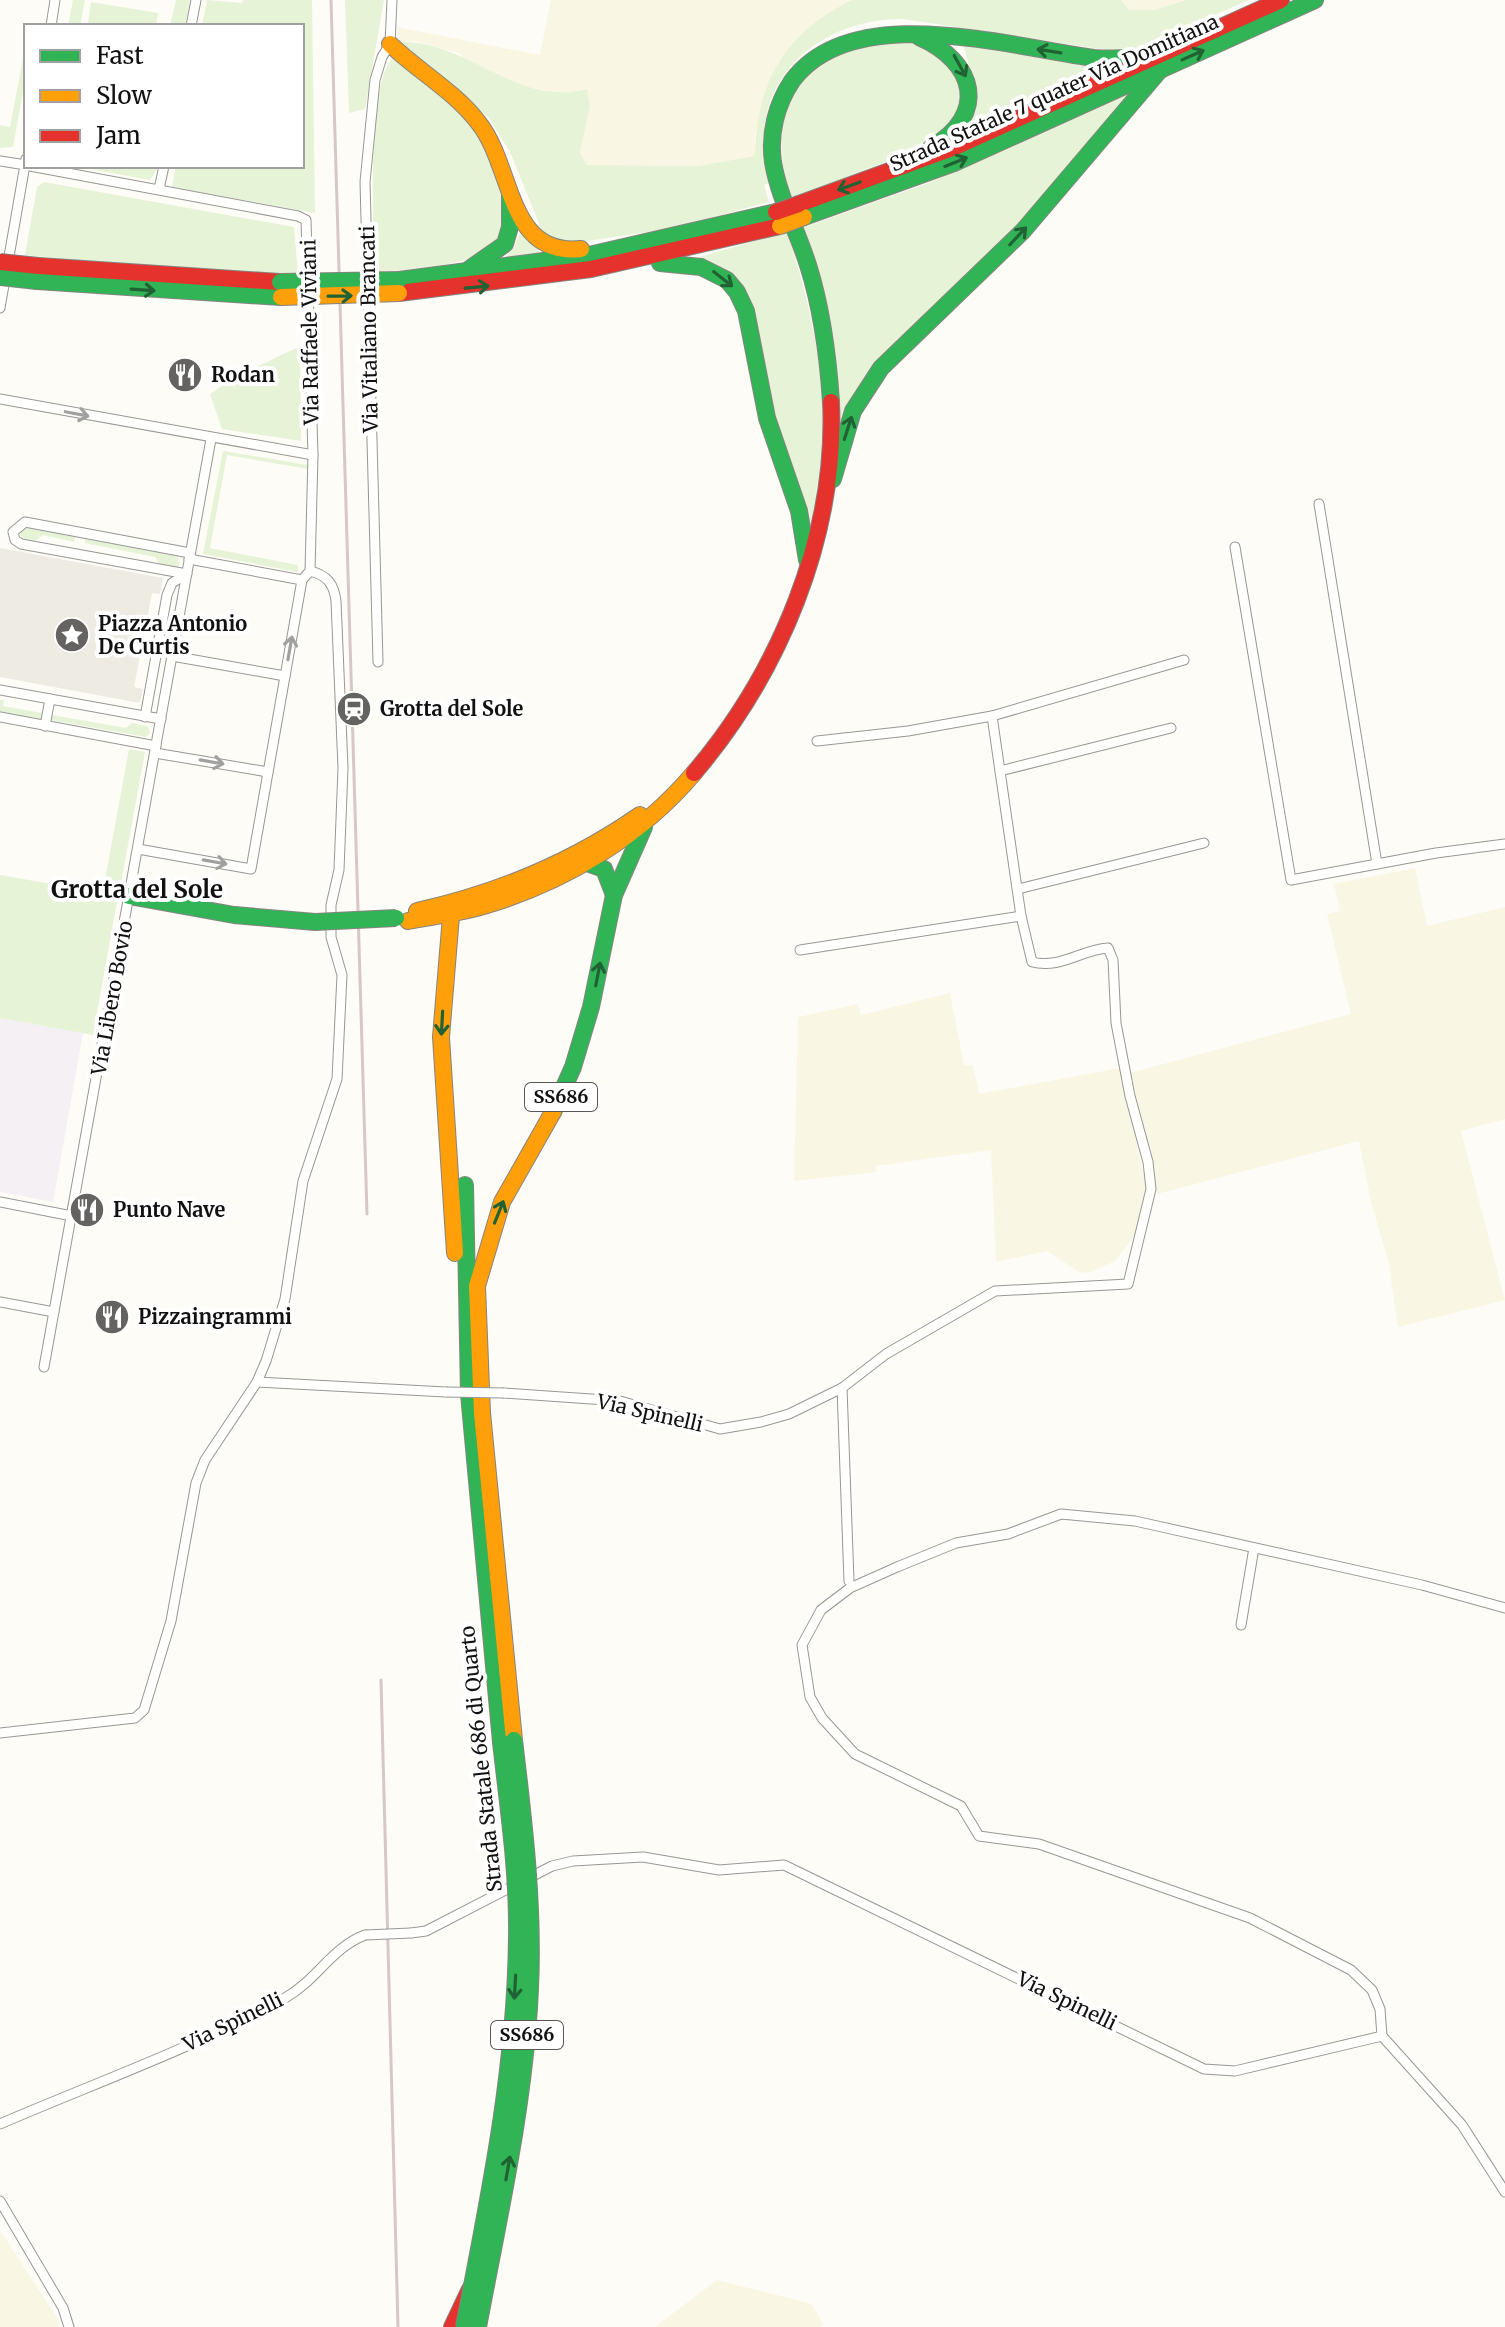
<svg xmlns="http://www.w3.org/2000/svg" width="1505" height="2327" font-family="Merriweather,serif">
<style>
.industrial{fill:#f5f0f3}
.farmland{fill:#f9f7e4}
.green{fill:#e7f3d7}
.plaza{fill:#edebe2}
.lines{fill:none;stroke-linecap:round;stroke-linejoin:round}
.street-casing{stroke:#979795;stroke-width:11}
.fast-casing{stroke:#858482;stroke-width:18}
.slow-casing{stroke:#858482;stroke-width:18}
.jam-casing{stroke:#858482;stroke-width:18}
.street{stroke:#fffffe;stroke-width:9}
.fast{stroke:#30b455;stroke-width:16}
.slow{stroke:#ff9f0a;stroke-width:16}
.jam{stroke:#e5322d;stroke-width:16}
.rail{stroke:#d9c6c7;stroke-width:3}
.street-bridge-casing{stroke:#979795;stroke-width:11;stroke-linecap:butt}
.fast-bridge-casing{stroke:#858482;stroke-width:18;stroke-linecap:butt}
.slow-bridge-casing{stroke:#858482;stroke-width:18;stroke-linecap:butt}
.jam-bridge-casing{stroke:#858482;stroke-width:18;stroke-linecap:butt}
.street-bridge{stroke:#fffffe;stroke-width:9}
.fast-bridge{stroke:#30b455;stroke-width:16}
.slow-bridge{stroke:#ff9f0a;stroke-width:16}
.jam-bridge{stroke:#e5322d;stroke-width:16}
.oneway{stroke:#206233}
.oneway2{stroke:#a0a09f}
.labels{text-anchor:middle;stroke-width:8;stroke-linejoin:round;paint-order:stroke}
.shield{fill:#fff;stroke:#585858;stroke-width:2}
.shield-label{font-size:18px;font-weight:bold;fill:#111}
.street-label{font-size:20px;fill:#111;stroke:#fff}
.poi-label{font-size:20px;font-weight:bold;fill:#111;stroke:#fff;text-anchor:start}
.quarter-label{font-size:24px;font-weight:bold;fill:#111;stroke:#fff}
</style>
<rect width="100%" height="100%" fill="#fdfcf7"/>
<!-- industrial -->
<polygon class="industrial" points="0,1018 83,1033 53,1202 0,1192"/>
<!-- farmland -->
<g class="farmland">
<polygon points="551,0 852,0 778,62 755,134 755,156 698,166 587,165 580,153 590,106 565,95 511,83 465,61 459,53 415,41 400,42 397,27 540,55"/>
<polygon points="1121,0 1186,0 1154,10 1129,10"/>
<polygon points="1415,868 1427,926 1505,907 1505,1119 1461,1131 1505,1300 1398,1327 1388,1260 1371,1202 1359,1141 1157,1194 1130,1073 1351,1014 1327,914 1340,911 1334,884"/>
<polygon points="950,993 964,1065 973,1065 979,1094 1120,1068 1147,1189 1136,1234 1115,1261 1089,1273 1079,1272 1047,1251 996,1262 991,1150 876,1166 877,1172 794,1181 798,1017 858,1004 861,1015"/>
<polygon points="0,2230 59,2321 59,2327 0,2327"/>
<polygon points="717,2280 812,2304 823,2324 821,2327 655,2327"/>
</g>
<!-- green -->
<g class="green">
<polygon points="73,0 85,0 80,26 68,26"/>
<polygon points="176,0 190,0 185,26 170,26"/>
<polygon points="207,0 242,3 243,0 312,0 315,213 172,187 176,166 302,166 302,26 202,26"/>
<polygon points="345,0 384,0 365,109 349,113"/>
<path d="M 852,0 L 1121,0 L 1129,10 L 1154,10 L 1186,0 L 1249,0 L 1144,46 L 1119,52 L 903,19 C 811,19 742,89 770,183 L 764,185 L 769,202 L 669,229 L 574,243 L 560,243 L 542,231 L 510,152 L 489,118 L 400,42 C 468,40 517,108 587,89 L 590,106 L 580,153 L 587,165 L 698,166 L 755,156 C 756,82 785,33 852,0 Z"/>
<polygon points="91,2 158,13 156,26 88,23"/>
<path d="M 877,38 C 907,38 937,40 953,67 C 991,134 908,153 861,171 C 838,180 815,191 792,199 C 764,121 793,56 877,38 Z"/>
<polygon points="963,44 973,45 1117,65 961,136 970,69"/>
<polygon points="25,48 26,75 13,147 0,148 0,125 10,127"/>
<path d="M 394,58 C 415,72 453,102 470,122 C 489,145 521,224 494,248 C 476,264 400,271 374,272 C 374,237 366,75 394,58 Z"/>
<polygon points="1130,93 1029,219 889,352 841,428 833,336 802,228 928,183"/>
<polygon points="74,166 159,166 150,180"/>
<polygon points="44,182 294,227 298,274 180,270 25,255 37,187"/>
<path d="M 787,232 C 814,314 831,394 818,480 C 815,494 815,509 810,522 L 778,438 L 751,308 L 696,258 Z"/>
<polygon points="520,233 544,256 502,262 514,247"/>
<polygon points="300,346 301,441 222,429 210,394 234,378"/>
<polygon points="223,451 308,465 308,469 227,455 210,548 298,565 298,572 203,554"/>
<polygon points="24,527 75,537 74,542 43,535 33,542 22,540 20,532"/>
<polygon points="85,539 177,556 180,563 177,568 160,565 155,557 85,543"/>
<polygon points="0,700 4,700 3,706 42,713 41,719 0,712"/>
<polygon points="52,715 126,728 132,723 148,726 150,733 146,737 51,720"/>
<polygon points="129,749 145,752 121,883 105,880"/>
<polygon points="0,875 109,894 103,892 104,882 120,885 93,1035 0,1018"/>
</g>
<!-- plaza -->
<polygon class="plaza" points="0,548 163,578 160,594 152,593 134,687 143,689 140,703 0,677"/>
<g class="lines">
<!-- street casing -->
<g class="street-casing">
<g id="street">
<polyline points="51,26 55,0"/>
<polyline points="191,26 196,0"/>
<polyline points="0,161 26,165"/>
<polyline points="30,166 298,216 306,220 313,455 310,571 302,580"/>
<polyline points="159,189 164,166"/>
<polyline points="0,308 26,159"/>
<polyline points="0,399 313,455"/>
<polyline points="1319,504 1377,864"/>
<polyline points="1235,547 1291,880 1436,853 1505,844"/>
<polyline points="187,574 21,544 15,540 13,532 25,522 190,553"/>
<polyline points="172,656 285,676"/>
<polyline points="378,662 365,182 375,80 382,57 390,44 392,0"/>
<polyline points="0,690 161,719"/>
<polyline points="0,717 156,746"/>
<polyline points="145,717 167,595 172,583 185,575"/>
<polyline points="45,726 50,699"/>
<polyline points="817,741 908,731 992,716 1184,660"/>
<polyline points="155,753 268,772"/>
<polyline points="1000,771 1171,728"/>
<polyline points="138,849 251,869 302,580 189,559"/>
<polyline points="1018,889 1204,843"/>
<polyline points="800,950 1021,916"/>
<polyline points="0,1202 72,1216"/>
<polyline points="0,1302 54,1312"/>
<polyline points="44,1367 211,439"/>
<polyline points="257,1382 446,1392"/>
<polyline points="842,1388 849,1581"/>
<path d="M 504,1393 L 620,1401 L 720,1429 L 761,1422 L 789,1414 L 842,1388 L 886,1354 L 995,1291 L 1128,1284 L 1151,1189 L 1148,1162 L 1130,1096 L 1116,1023 L 1113,960 L 1108,948 C 1080,950 1061,969 1032,962 L 1021,916 L 992,716"/>
<polyline points="1241,1625 1254,1548"/>
<path d="M 0,1733 L 135,1718 L 144,1710 L 171,1621 L 196,1483 L 205,1460 L 257,1382 L 266,1361 L 285,1299 L 303,1181 L 337,1079 L 342,975 L 331,937 L 331,905 L 339,870 L 343,768 L 336,601 C 334,584 327,575 310,571"/>
<polyline points="411,1933 426,1931 552,1866 573,1861 643,1857 719,1870 784,1865 1204,2069 1235,2071 1382,2036 1380,2009 1372,1990 1351,1970 1250,1918 1039,1844 979,1836 961,1806 855,1754 822,1718 810,1697 802,1645 821,1610 850,1588 897,1567 956,1543 1008,1534 1061,1514 1135,1521 1422,1585 1505,1608"/>
<polyline points="1382,2036 1462,2125 1505,2192"/>
<path d="M 0,2124 C 95,2083 194,2048 285,1998 C 316,1981 331,1948 365,1935"/>
<polyline points="0,2201 63,2308 69,2327"/>
</g>
</g>
<!-- fast casing -->
<g class="fast-casing">
<g id="fast">
<path d="M 919,37 C 976,62 989,114 931,148"/>
<polyline points="804,217 954,163 1315,0"/>
<polyline points="660,263 701,267 727,280 737,292 746,311 767,418 799,511 807,560"/>
<polyline points="465,272 505,244 510,227 510,194"/>
<polyline points="399,280 589,255 776,212"/>
<polyline points="37,281 281,297"/>
<path d="M 831,402 C 828,356 822,309 808,265 C 797,230 779,198 773,162 C 769,134 776,105 792,81 C 852,0 1006,46 1094,58 C 1114,60 1134,57 1154,57"/>
<polyline points="833,479 853,411 881,368 1023,231 1160,70"/>
<polyline points="584,862 604,869 614,895"/>
<polyline points="129,896 234,915 315,922"/>
<polyline points="553,1112 573,1067 591,1007 614,895 644,827"/>
<polyline points="465,1185 469,1394 501,1742"/>
</g>
</g>
<!-- slow casing -->
<g class="slow-casing">
<g id="slow">
<path d="M 390,44 C 418,71 454,91 478,122 C 514,166 506,257 581,249"/>
<path d="M 417,911 C 499,893 571,863 640,815"/>
<path d="M 408,921 C 434,916 462,913 487,905 C 566,881 641,836 694,773"/>
<polyline points="455,1253 441,1037 451,916 465,901"/>
<polyline points="514,1740 482,1413 477,1286 502,1202 553,1112"/>
</g>
</g>
<!-- jam casing -->
<g class="jam-casing">
<g id="jam">
<polyline points="799,204 955,147 1281,0"/>
<polyline points="39,266 280,282"/>
<polyline points="399,293 591,269 780,226"/>
<path d="M 694,773 C 779,673 837,536 831,402"/>
<polyline points="452,2327 470,2289"/>
</g>
</g>
<!-- street -->
<use href="#street" class="street"/>
<!-- fast -->
<use href="#fast" class="fast"/>
<!-- slow -->
<use href="#slow" class="slow"/>
<!-- jam -->
<use href="#jam" class="jam"/>
<!-- rail -->
<g class="rail">
<polyline points="331,0 367,1214"/>
<polyline points="381,1680 398,2327"/>
</g>
<!-- street-bridge casing -->
<g class="street-bridge-casing">
<g id="street-bridge">
<polyline points="446,1392 504,1393"/>
<polyline points="365,1935 411,1933"/>
</g>
</g>
<!-- fast-bridge casing -->
<g class="fast-bridge-casing">
<g id="fast-bridge">
<polyline points="0,277 37,281"/>
<polyline points="280,282 399,280"/>
<polyline points="315,922 396,918"/>
<path d="M 464,2327 C 489,2198 516,2068 517,1936 C 518,1871 508,1806 501,1742"/>
<path d="M 478,2327 C 499,2215 525,2103 530,1989 C 534,1906 524,1823 514,1740"/>
</g>
</g>
<!-- slow-bridge casing -->
<g class="slow-bridge-casing">
<g id="slow-bridge">
<polyline points="780,226 804,217"/>
<polyline points="281,297 399,293"/>
</g>
</g>
<!-- jam-bridge casing -->
<g class="jam-bridge-casing">
<g id="jam-bridge">
<polyline points="776,212 799,204"/>
<polyline points="0,262 39,266"/>
</g>
</g>
<!-- street-bridge -->
<use href="#street-bridge" class="street-bridge"/>
<!-- fast-bridge -->
<use href="#fast-bridge" class="fast-bridge"/>
<!-- slow-bridge -->
<use href="#slow-bridge" class="slow-bridge"/>
<!-- jam-bridge -->
<use href="#jam-bridge" class="jam-bridge"/>
</g>
<!-- one-way arrows -->
<defs><path id="oneway-shaft" d="M-6 0H5M1.5-3L5.5 0L1.5 3" fill="none" stroke-width="1.6" stroke-linecap="round" stroke-linejoin="round" transform="scale(2)"/></defs>
<g class="oneway">
<use href="#oneway-shaft" transform="translate(1049 51) rotate(-171)"/>
<use href="#oneway-shaft" transform="translate(1193 55) rotate(-24)"/>
<use href="#oneway-shaft" transform="translate(960 66) rotate(61)"/>
<use href="#oneway-shaft" transform="translate(956 162) rotate(-22)"/>
<use href="#oneway-shaft" transform="translate(849 186) rotate(160)"/>
<use href="#oneway-shaft" transform="translate(1018 236) rotate(-47)"/>
<use href="#oneway-shaft" transform="translate(723 279) rotate(38)"/>
<use href="#oneway-shaft" transform="translate(477 287) rotate(-5)"/>
<use href="#oneway-shaft" transform="translate(143 290) rotate(4)"/>
<use href="#oneway-shaft" transform="translate(340 296) rotate(-1)"/>
<use href="#oneway-shaft" transform="translate(848 428) rotate(-72)"/>
<use href="#oneway-shaft" transform="translate(598 974) rotate(-79)"/>
<use href="#oneway-shaft" transform="translate(442 1023) rotate(93)"/>
<use href="#oneway-shaft" transform="translate(499 1212) rotate(-68)"/>
<use href="#oneway-shaft" transform="translate(515 1987) rotate(93)"/>
<use href="#oneway-shaft" transform="translate(508 2168) rotate(-80)"/>
</g>
<g class="oneway2">
<use href="#oneway-shaft" transform="translate(77 414) rotate(11)"/>
<use href="#oneway-shaft" transform="translate(290 648) rotate(-80)"/>
<use href="#oneway-shaft" transform="translate(212 762) rotate(10)"/>
<use href="#oneway-shaft" transform="translate(215 862) rotate(10)"/>
</g>
<!-- icons -->
<defs>
<g id="restaurant-disc" transform="scale(1.8)"><circle r="9.5" fill="#646362" stroke="#fff"/><path d="M-5-6h1v4h1v-4h1v4h1v-4h1v5L-1.5 .5V6h-2V.5L-5-1ZM5-6V6H3V1.5H1.5Q1.5-4 5-6Z" fill="#fff"/></g>
<g id="sight-disc" transform="scale(1.8)"><circle r="9.5" fill="#646362" stroke="#fff"/><path d="M0-6L1.8-2.2L6-1.7L2.9 1.2L3.7 5.4L0 3.3L-3.7 5.4L-2.9 1.2L-6-1.7L-1.8-2.2Z" fill="#fff"/></g>
<g id="station-disc" transform="scale(1.8)"><circle r="9.5" fill="#646362" stroke="#fff"/><path d="M-3-6H3Q5-6 5-4V2Q5 4 3 4L4.5 6H3L1.5 4h-3L-3 6H-4.5L-3 4Q-5 4-5 2V-4Q-5-6-3-6ZM-3.5-4v3h7v-3ZM-3.5 1v1.5H-2V1ZM2 1v1.5H3.5V1Z" fill="#fff"/></g>
</defs>
<g fill-rule="evenodd">
<use href="#restaurant-disc" x="185" y="375"/>
<use href="#sight-disc" x="72" y="635"/>
<use href="#station-disc" x="354" y="709"/>
<use href="#restaurant-disc" x="87" y="1210"/>
<use href="#restaurant-disc" x="112" y="1317"/>
</g>
<g class="labels">
<!-- shield labels -->
<g class="shield">
<rect x="525" y="1083" width="72" height="28" rx="6"/>
<rect x="491" y="2021" width="72" height="28" rx="6"/>
</g>
<g class="shield-label">
<text x="561" y="1103">SS686</text>
<text x="527" y="2041">SS686</text>
</g>
<!-- street labels -->
<g class="street-label">
<text transform="translate(1054 93) rotate(-24)" y="7">Strada Statale 7 quater Via Domitiana</text>
<text transform="translate(369 329) rotate(-91)" y="7">Via Vitaliano Brancati</text>
<text transform="translate(310 332) rotate(-91)" y="7">Via Raffaele Viviani</text>
<text transform="translate(112 998) rotate(-80)" y="7">Via Libero Bovio</text>
<text transform="translate(650 1413) rotate(13)" y="7">Via Spinelli</text>
<text transform="translate(481 1759) rotate(-96)" y="7">Strada Statale 686 di Quarto</text>
<text transform="translate(1067 2001) rotate(26)" y="7">Via Spinelli</text>
<text transform="translate(233 2022) rotate(-26)" y="7">Via Spinelli</text>
</g>
<!-- poi labels -->
<g class="poi-label">
<text x="211" y="382">Rodan</text>
<text x="98" y="631">Piazza Antonio<tspan x="98" dy="23">De Curtis</tspan></text>
<text x="380" y="716">Grotta del Sole</text>
<text x="113" y="1217">Punto Nave</text>
<text x="138" y="1324">Pizzaingrammi</text>
</g>
<!-- quarter labels -->
<g class="quarter-label">
<text x="137" y="898">Grotta del Sole</text>
</g>
</g>
<!-- legend -->
<rect x="24" y="24" width="280" height="144" fill="#ffffff" stroke="#a0a0a0" stroke-width="2"/>
<rect x="40" y="50" width="40" height="12" fill="#30b455" stroke="#a0a0a0" stroke-width="2"/>
<text x="96" y="64" font-size="24" fill="#111111">Fast</text>
<rect x="40" y="90" width="40" height="12" fill="#ff9f0a" stroke="#a0a0a0" stroke-width="2"/>
<text x="96" y="104" font-size="24" fill="#111111">Slow</text>
<rect x="40" y="130" width="40" height="12" fill="#e5322d" stroke="#a0a0a0" stroke-width="2"/>
<text x="96" y="144" font-size="24" fill="#111111">Jam</text>
</svg>
